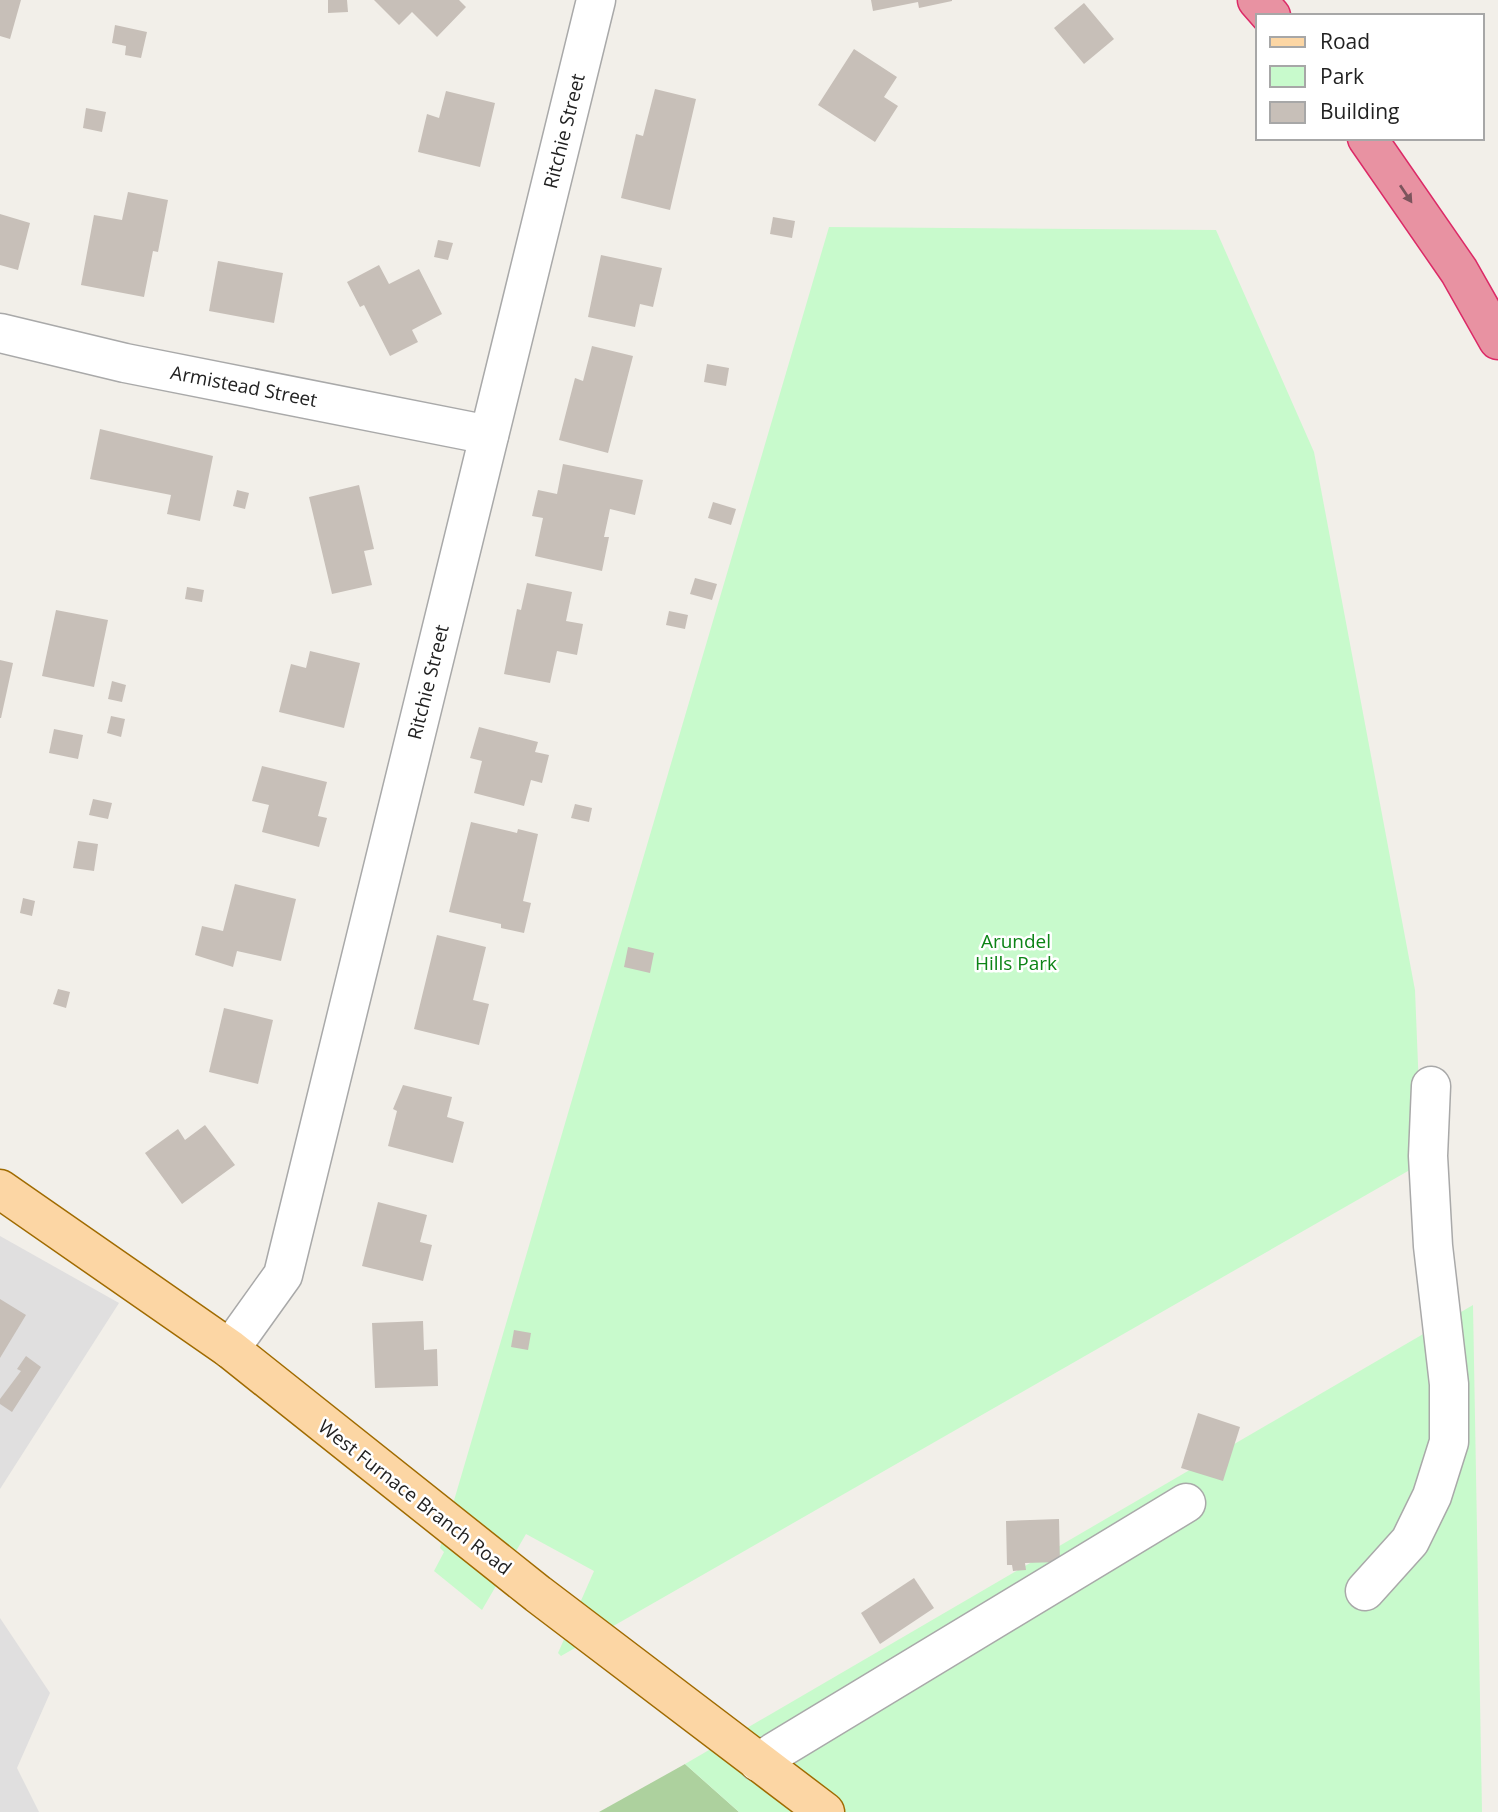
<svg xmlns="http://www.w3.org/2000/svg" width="1498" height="1812" font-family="'Open Sans',sans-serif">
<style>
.residential{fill:#e0dfdf}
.forest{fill:#add19e}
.park{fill:#c8facc}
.building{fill:#c7bfb8}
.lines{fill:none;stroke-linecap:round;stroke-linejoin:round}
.minor-casing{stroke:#a9a9a9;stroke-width:41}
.major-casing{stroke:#a06b00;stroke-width:41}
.highway-casing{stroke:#dc2a67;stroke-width:41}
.minor{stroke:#fff;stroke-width:38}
.major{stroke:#fcd6a4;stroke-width:38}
.highway{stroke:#e892a2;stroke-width:38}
.oneway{fill:#7b545c}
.labels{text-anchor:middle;stroke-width:5;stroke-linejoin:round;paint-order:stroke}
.street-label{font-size:19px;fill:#222;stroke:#fff}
.park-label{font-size:19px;fill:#0c8416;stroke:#fff}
</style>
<rect width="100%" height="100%" fill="#f2efe9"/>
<!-- residential -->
<g class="residential">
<polygon points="0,1236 119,1303 0,1489"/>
<polygon points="0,1618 50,1693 17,1768 39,1812 0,1812"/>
</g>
<!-- forest -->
<polygon class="forest" points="685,1764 739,1812 599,1812"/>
<!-- park -->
<g class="park">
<polygon points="829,227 1216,230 1314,452 1415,990 1422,1163 561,1656 558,1653 594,1571 526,1534 482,1610 434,1571 444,1552 440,1548"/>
<polygon points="1473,1305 1482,1812 739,1812 685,1764"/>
</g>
<!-- building -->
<g class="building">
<polygon points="0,0 21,0 10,39 0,36"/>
<polygon points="328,0 347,0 348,12 328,13"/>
<polygon points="374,0 459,0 466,7 437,37 412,12 399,25"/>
<polygon points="871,0 952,0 952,1 919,8 918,2 873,11"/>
<polygon points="1084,3 1114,39 1084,64 1054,28"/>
<polygon points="115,25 147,32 141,58 125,55 126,46 112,43"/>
<polygon points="854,49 897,77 884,97 898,106 875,142 818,105"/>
<polygon points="655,89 696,99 670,210 621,198 636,134 643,136"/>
<polygon points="446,91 495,103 480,167 418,152 427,114 439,118"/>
<polygon points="86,108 106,112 102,132 83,128"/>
<polygon points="128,192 168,200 158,252 153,251 144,297 81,285 94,215 122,220"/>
<polygon points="0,214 30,223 18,270 0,265"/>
<polygon points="773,217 795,221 792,238 770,234"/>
<polygon points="438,240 453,243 448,260 434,257"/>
<polygon points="601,255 662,268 653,307 640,304 635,327 588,317"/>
<polygon points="218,261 283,273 274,323 209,311"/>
<polygon points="379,265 389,284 419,269 442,314 412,330 418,342 390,356 364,305 360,307 347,282"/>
<polygon points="592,346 633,356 608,453 559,440 575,378 583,381"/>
<polygon points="707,364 729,368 726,386 704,382"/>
<polygon points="100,429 213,456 200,521 167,514 171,495 90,479"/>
<polygon points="563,464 643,480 635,515 610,509 604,537 609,537 602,571 535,556 543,518 532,516 538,490 557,494"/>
<polygon points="359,485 374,549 364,551 372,585 332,594 309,497"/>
<polygon points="237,490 249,493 245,509 233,506"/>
<polygon points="713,502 736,509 731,525 708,518"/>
<polygon points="695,578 717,584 712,600 690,594"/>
<polygon points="527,583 572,592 566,621 583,624 577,655 557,651 550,683 504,674 517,609 521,610"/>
<polygon points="187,587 204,590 202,602 185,599"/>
<polygon points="56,610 108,620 94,687 42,676"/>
<polygon points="669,611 688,615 685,629 666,625"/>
<polygon points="310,651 360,663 344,728 279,712 291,664 306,668"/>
<polygon points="0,660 13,663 1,718 0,718"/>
<polygon points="112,681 126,685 122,702 108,699"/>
<polygon points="111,716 125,719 121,737 107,733"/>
<polygon points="479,727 538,742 535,752 549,755 542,783 531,780 524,806 474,793 482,761 470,758"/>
<polygon points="54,729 83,735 78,759 49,753"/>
<polygon points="262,766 327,782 318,816 327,818 319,847 262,832 269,805 252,801"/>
<polygon points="93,799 112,803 108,819 89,815"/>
<polygon points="575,804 592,808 589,822 571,818"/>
<polygon points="471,822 517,833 518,829 538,834 523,901 531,903 524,933 501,928 501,924 449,912"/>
<polygon points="78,841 98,844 94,871 73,868"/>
<polygon points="235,884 296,899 281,961 237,951 233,967 195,955 202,926 223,931"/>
<polygon points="23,898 35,901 32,916 20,913"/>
<polygon points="437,935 486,947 473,1000 489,1004 479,1045 414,1029"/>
<polygon points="628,947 654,953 650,973 624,967"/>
<polygon points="58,989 70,992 66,1008 53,1004"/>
<polygon points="224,1008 273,1020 258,1084 209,1072"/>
<polygon points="403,1085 452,1097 447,1117 464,1122 453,1163 388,1146 397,1111 393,1109"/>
<polygon points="205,1125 235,1165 182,1204 145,1153 178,1129 185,1140"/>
<polygon points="378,1202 427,1215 420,1242 432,1245 423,1281 362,1266"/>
<polygon points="0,1299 26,1315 0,1358"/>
<polygon points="423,1321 424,1350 437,1349 438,1386 375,1388 372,1323"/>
<polygon points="514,1330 531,1333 528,1350 511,1347"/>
<polygon points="26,1356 41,1367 12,1412 0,1404 0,1399 21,1371 17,1369"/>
<polygon points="1198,1413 1240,1427 1223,1481 1181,1468"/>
<polygon points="1059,1519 1060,1562 1025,1563 1026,1570 1013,1571 1012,1565 1007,1565 1006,1521"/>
<polygon points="914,1578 934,1608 880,1644 861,1613"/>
</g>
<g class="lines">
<!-- minor casing -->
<g class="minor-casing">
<g id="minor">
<polyline points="0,333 125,363 489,435"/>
<polyline points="230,1349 283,1275 596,0"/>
<polyline points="1365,1591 1410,1541 1432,1496 1449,1442 1449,1384 1433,1246 1428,1156 1431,1086"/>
<polyline points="758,1762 1186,1503"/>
</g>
</g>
<!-- major casing -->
<g class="major-casing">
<polyline id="major" points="0,1189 230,1349 538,1594 825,1812"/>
</g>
<!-- highway casing -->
<g class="highway-casing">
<g id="highway">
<polyline points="1257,0 1271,16"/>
<polyline points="1367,138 1459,271 1498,340"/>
</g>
</g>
<!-- minor -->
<use href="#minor" class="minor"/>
<!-- major -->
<use href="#major" class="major"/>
<!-- highway -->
<use href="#highway" class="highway"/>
</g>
<!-- one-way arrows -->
<defs><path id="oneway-solid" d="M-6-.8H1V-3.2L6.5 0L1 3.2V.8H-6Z" transform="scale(1.75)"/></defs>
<use class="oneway" href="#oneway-solid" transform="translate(1406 194) rotate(56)"/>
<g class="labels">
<!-- street labels -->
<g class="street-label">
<text transform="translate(564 131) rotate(-76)" y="7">Ritchie Street</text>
<text transform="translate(244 386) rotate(11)" y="7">Armistead Street</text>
<text transform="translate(428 682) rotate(-76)" y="7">Ritchie Street</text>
<text transform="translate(415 1497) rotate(38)" y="7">West Furnace Branch Road</text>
</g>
<!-- park labels -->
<g class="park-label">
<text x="1016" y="948">Arundel<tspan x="1016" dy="22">Hills Park</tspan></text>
</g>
</g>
<!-- legend -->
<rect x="1256" y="14" width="228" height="126" fill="#ffffff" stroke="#a7a7a7" stroke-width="2"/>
<rect x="1270" y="37" width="35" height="10" fill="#fcd6a4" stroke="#a7a7a7" stroke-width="2"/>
<text x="1320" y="49" font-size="21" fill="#222222">Road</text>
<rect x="1270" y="66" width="35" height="21" fill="#c8facc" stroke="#a7a7a7" stroke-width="2"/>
<text x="1320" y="84" font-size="21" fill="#222222">Park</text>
<rect x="1270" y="102" width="35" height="21" fill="#c7bfb8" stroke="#a7a7a7" stroke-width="2"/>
<text x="1320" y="119" font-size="21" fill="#222222">Building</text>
</svg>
